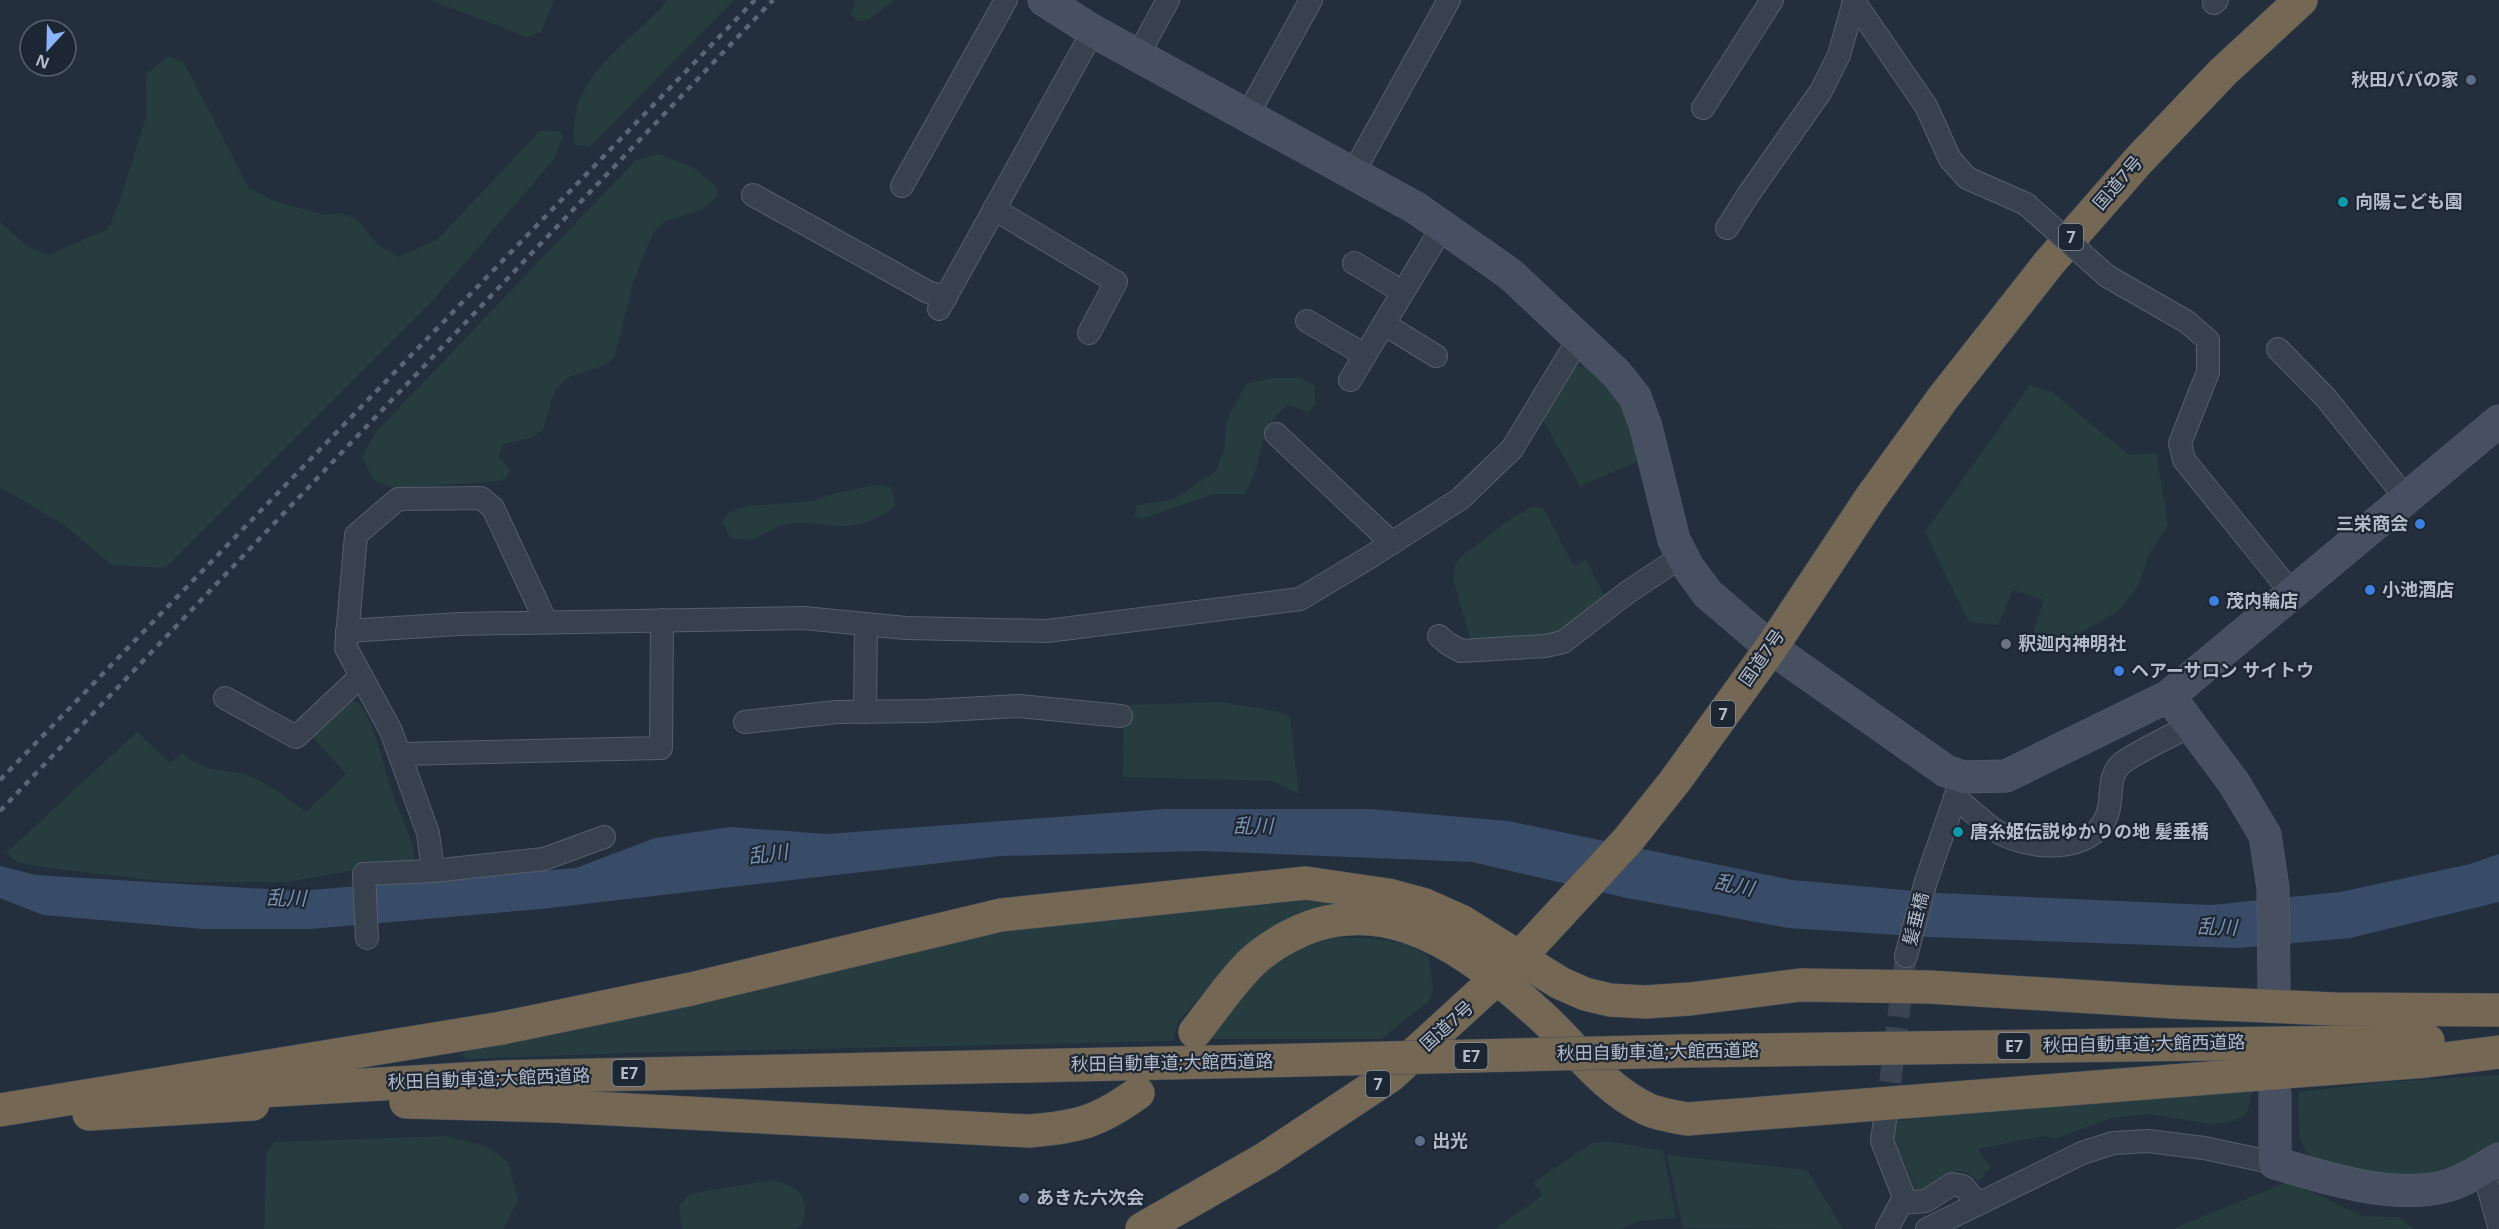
<svg xmlns="http://www.w3.org/2000/svg" width="2499" height="1229" font-family="'Noto Sans','Noto Sans JP',sans-serif">
<style>
.green{fill:#263c3f}
.water{fill:#394c67}
.lines{fill:none;stroke-linecap:round;stroke-linejoin:round}
.street-tunnel{stroke:#3a4453;stroke-width:22;stroke-dasharray:22 11;stroke-linecap:butt}
.street-casing{stroke:#565f6c;stroke-width:24}
.secondary-casing{stroke:#565f6c;stroke-width:33}
.highway-casing{stroke:#434c59;stroke-width:34}
.street{stroke:#38414e;stroke-width:22}
.secondary{stroke:#465061;stroke-width:32}
.highway{stroke:#746855;stroke-width:33}
.rail{stroke:#5a6575;stroke-width:4.5;stroke-dasharray:6 6;stroke-linecap:butt}
.street-bridge-casing{stroke:#565f6c;stroke-width:24;stroke-linecap:butt}
.highway-bridge-casing{stroke:#434c59;stroke-width:34;stroke-linecap:butt}
.street-bridge{stroke:#38414e;stroke-width:22}
.highway-bridge{stroke:#746855;stroke-width:33}
.service-dot{fill:#5c6f8a;stroke:#1d2633;stroke-width:2}
.culture-dot{fill:#0f9aa8;stroke:#1d2633;stroke-width:2}
.shop-dot{fill:#3f7fe0;stroke:#1d2633;stroke-width:2}
.worship-dot{fill:#6b7280;stroke:#1d2633;stroke-width:2}
.labels{text-anchor:middle;stroke-width:4.5;stroke-linejoin:round;paint-order:stroke}
.shield{fill:#1d2633;stroke:#878f9c;stroke-width:1.5}
.shield-label{font-size:16px;font-weight:bold;fill:#b4bcc9}
.poi-label{font-size:18px;font-weight:bold;fill:#b4bcc9;stroke:#1d2633;text-anchor:start}
.street-label{font-size:18px;fill:#b4bcc9;stroke:#1d2633}
.water-label{font-size:20px;font-style:italic;fill:#7c92b1;stroke:#1d2633}
</style>
<rect width="100%" height="100%" fill="#242f3e"/>
<!-- green -->
<g class="green">
<polygon points="430,0 554,0 554,1 541,32 527,37"/>
<path d="M 668,0 L 734,0 L 590,146 L 575,145 C 565,76 629,46 668,0 Z"/>
<polygon points="853,0 895,0 868,20 858,21 851,14 855,4"/>
<polygon points="168,56 184,63 249,188 275,201 324,215 342,213 356,219 379,246 399,257 438,239 540,131 559,131 563,136 554,159 433,300 165,568 112,565 64,525 0,487 0,222 28,247 49,255 108,229 120,200 147,114 146,75"/>
<path d="M 659,154 L 694,168 L 716,187 L 717,196 L 704,209 L 665,221 L 653,233 L 634,280 L 615,356 C 602,374 573,368 559,386 C 550,397 547,416 543,430 L 530,438 L 503,444 L 498,456 L 510,470 L 507,477 L 500,481 L 396,488 L 375,481 L 362,458 L 375,433 L 636,160 Z"/>
<polygon points="1588,366 1619,399 1630,424 1641,460 1580,486 1542,418 1569,367"/>
<path d="M 1272,378 L 1301,378 L 1315,386 L 1315,404 L 1309,412 L 1288,405 C 1255,428 1265,465 1244,494 L 1213,494 L 1142,519 L 1134,517 L 1137,505 L 1174,499 L 1216,471 L 1224,450 L 1226,423 L 1232,409 L 1247,384 Z"/>
<polygon points="2030,385 2052,392 2129,455 2156,453 2168,525 2148,556 2139,585 2119,610 2069,640 2047,642 2032,635 2044,600 2013,590 1998,625 1969,622 1925,532"/>
<path d="M 877,485 L 890,487 L 896,506 C 881,517 860,527 841,526 C 825,526 810,522 795,523 C 766,524 762,547 730,537 L 722,522 L 729,512 L 749,506 L 814,501 L 835,493 Z"/>
<polygon points="1532,507 1543,508 1574,566 1586,560 1605,597 1553,640 1472,644 1453,579 1456,563 1463,555 1509,520"/>
<path d="M 349,701 L 358,702 C 378,731 381,759 392,792 C 400,818 415,838 415,866 L 362,869 L 286,882 L 168,882 L 33,866 L 17,862 L 6,853 L 137,732 L 170,763 L 182,753 C 210,776 216,766 246,775 C 268,782 287,799 306,812 L 346,774 L 311,735 Z"/>
<polygon points="1220,702 1276,711 1290,717 1299,794 1272,781 1123,777 1124,705"/>
<polygon points="1278,898 1327,900 1326,909 1300,917 1262,932 1230,962 1178,1022 1173,1041 628,1053 465,1059 462,1055 467,1049 995,934 1108,915"/>
<path d="M 1335,938 C 1368,938 1401,936 1429,957 L 1433,990 L 1429,1001 L 1381,1039 L 1214,1039 L 1211,1037 L 1255,978 L 1304,947 Z"/>
<polygon points="2499,1075 2499,1145 2457,1165 2418,1175 2380,1175 2318,1161 2306,1152 2300,1138 2298,1092 2385,1082"/>
<path d="M 2253,1089 L 2247,1113 L 2234,1121 L 2211,1124 L 2149,1114 L 2112,1118 L 2054,1139 L 2043,1136 L 1978,1149 L 1991,1169 L 1983,1173 L 1985,1176 L 1978,1181 C 1960,1160 1937,1176 1922,1192 L 1916,1190 L 1895,1141 L 1896,1121 L 2041,1105 Z"/>
<polygon points="446,1136 485,1146 508,1162 518,1199 503,1229 264,1229 266,1154 274,1142"/>
<polygon points="1608,1141 1663,1151 1676,1218 1639,1221 1620,1229 1495,1229 1543,1195 1533,1183 1592,1143"/>
<polygon points="1667,1155 1807,1170 1843,1229 1683,1228"/>
<path d="M 773,1180 C 800,1187 810,1196 802,1225 L 796,1229 L 682,1229 L 679,1206 L 689,1194 Z"/>
<polygon points="2287,1182 2325,1198 2362,1216 2399,1217 2414,1229 2173,1229"/>
</g>
<!-- water -->
<polygon class="water" points="1164,809 1370,809 1508,821 1792,880 1937,893 2211,905 2340,892 2470,864 2499,854 2499,902 2350,938 2239,948 1929,937 1788,928 1627,898 1472,862 1202,851 1001,856 541,909 310,929 203,929 43,915 0,898 0,866 36,875 298,891 576,868 655,838 730,827 827,834"/>
<g class="lines">
<!-- street-tunnel -->
<polyline class="street-tunnel" points="1886,1115 1906,956"/>
<!-- street casing -->
<g class="street-casing">
<g id="street">
<polyline points="1853,0 1926,106 1950,159 1967,178 2026,204"/>
<polyline points="2214,3 2217,0"/>
<polyline points="1138,55 1168,0"/>
<polyline points="1703,108 1772,0"/>
<polyline points="1248,114 1311,0"/>
<polyline points="1353,173 1449,0"/>
<polyline points="902,186 1006,0"/>
<polyline points="753,195 928,292 946,297"/>
<polyline points="994,209 1116,282 1089,333"/>
<polyline points="1727,228 1748,195 1821,91 1839,55 1854,2"/>
<polyline points="1354,263 1403,292"/>
<polyline points="2107,276 2187,322 2208,340 2208,372 2180,443 2184,460 2291,592"/>
<polyline points="939,309 1093,31"/>
<polyline points="1307,321 1365,355"/>
<polyline points="1384,324 1436,356"/>
<polyline points="2278,349 2326,398 2406,498"/>
<polyline points="1350,380 1443,226"/>
<polyline points="1276,434 1392,543"/>
<polyline points="347,631 459,624 804,618 906,628 1047,631 1300,599 1370,557 1460,499 1512,449 1578,340"/>
<polyline points="1439,636 1447,643 1461,651 1545,646 1563,642 1628,592 1682,556"/>
<polyline points="225,698 296,737 361,676"/>
<polyline points="865,712 866,624"/>
<polyline points="745,722 837,712 927,711 1019,706 1121,716"/>
<polyline points="400,754 661,748 662,620"/>
<path d="M 1955,797 C 1969,808 1983,823 1998,832 C 2029,850 2092,855 2107,815 C 2114,797 2106,777 2122,763 C 2138,751 2172,736 2191,725"/>
<polyline points="433,871 428,833 391,731 346,648 356,535 398,499 481,498 493,508 546,622"/>
<polyline points="367,938 364,874 433,871 544,859 604,837"/>
<polyline points="1906,956 1926,881 1960,784"/>
<polyline points="1885,1120 1882,1141 1906,1202"/>
<polyline points="2483,1169 2499,1226"/>
<polyline points="1887,1229 1901,1203 1926,1201 1952,1184 1963,1186 1978,1204"/>
<polyline points="1927,1229 2082,1153 2113,1143 2148,1141 2204,1148 2275,1163"/>
</g>
</g>
<!-- secondary casing -->
<g class="secondary-casing">
<g id="secondary">
<polyline points="1044,0 1093,31 1416,208 1510,274 1616,373 1635,397 1646,427 1674,540 1688,567 1708,594 1771,648 1946,771 1963,777 2006,776 2169,696 2499,421"/>
<polyline points="2169,696 2234,783 2265,835 2273,888 2274,988"/>
<path d="M 2275,1094 L 2275,1163 C 2324,1178 2394,1200 2446,1186 C 2464,1181 2483,1169 2499,1159"/>
</g>
</g>
<!-- highway casing -->
<g class="highway-casing">
<g id="highway">
<path d="M 1195,1032 C 1212,1011 1239,971 1260,955 C 1364,876 1455,939 1538,1013 C 1574,1045 1602,1088 1647,1109 C 1659,1115 1674,1116 1687,1119 L 2427,1061 L 2499,1052"/>
<polyline points="1683,1051 2428,1041"/>
<polyline points="226,1093 500,1077 1259,1061"/>
<path d="M 406,1102 L 553,1106 L 1029,1131 C 1078,1127 1098,1122 1138,1093"/>
<polyline points="0,1110 502,1028 691,989 1001,915 1306,883 1388,895 1425,905 1461,921 1560,983 1585,994 1610,1000 1645,1002 1690,999 1800,985 1929,987 2173,1002 2335,1009 2499,1010"/>
<polyline points="89,1114 253,1104"/>
<polyline points="1142,1229 1266,1158 1390,1076 1519,958 1628,840 1675,781 1771,648 1870,499 1943,398 2049,263 2139,160 2223,72 2301,0"/>
</g>
</g>
<!-- street -->
<use href="#street" class="street"/>
<!-- secondary -->
<use href="#secondary" class="secondary"/>
<!-- highway -->
<use href="#highway" class="highway"/>
<!-- rail -->
<g class="rail">
<polyline points="0,780 755,0"/>
<polyline points="0,811 773,0"/>
</g>
<!-- street-bridge casing -->
<g class="street-bridge-casing">
<polyline id="street-bridge" points="2026,204 2107,276"/>
</g>
<!-- highway-bridge casing -->
<g class="highway-bridge-casing">
<polyline id="highway-bridge" points="1259,1061 1683,1051"/>
</g>
<!-- street-bridge -->
<use href="#street-bridge" class="street-bridge"/>
<!-- highway-bridge -->
<use href="#highway-bridge" class="highway-bridge"/>
</g>
<!-- markers -->
<g class="service-dot">
<circle cx="2471" cy="80" r="6"/>
<circle cx="1420" cy="1141" r="6"/>
<circle cx="1024" cy="1198" r="6"/>
</g>
<g class="culture-dot">
<circle cx="2343" cy="202" r="6"/>
<circle cx="1958" cy="832" r="6"/>
</g>
<g class="shop-dot">
<circle cx="2420" cy="524" r="6"/>
<circle cx="2370" cy="590" r="6"/>
<circle cx="2214" cy="601" r="6"/>
<circle cx="2119" cy="671" r="6"/>
</g>
<circle class="worship-dot" cx="2006" cy="644" r="6"/>
<g class="labels">
<!-- shield labels -->
<g class="shield">
<rect x="2059" y="224" width="24" height="26" rx="4.5"/>
<rect x="1711" y="701" width="24" height="26" rx="4.5"/>
<rect x="1997.5" y="1033" width="33" height="26" rx="4.5"/>
<rect x="1454.5" y="1043" width="33" height="26" rx="4.5"/>
<rect x="612.5" y="1060" width="33" height="26" rx="4.5"/>
<rect x="1366" y="1071" width="24" height="26" rx="4.5"/>
</g>
<g class="shield-label">
<text x="2071" y="243">7</text>
<text x="1723" y="720">7</text>
<text x="2014" y="1052">E7</text>
<text x="1471" y="1062">E7</text>
<text x="629" y="1079">E7</text>
<text x="1378" y="1090">7</text>
</g>
<!-- poi labels -->
<g class="poi-label">
<text x="2459" y="86" text-anchor="end">秋田ババの家</text>
<text x="2355" y="208">向陽こども園</text>
<text x="2408" y="530" text-anchor="end">三栄商会</text>
<text x="2382" y="596">小池酒店</text>
<text x="2226" y="607">茂内輪店</text>
<text x="2018" y="650">釈迦内神明社</text>
<text x="2131" y="677">ヘアーサロン サイトウ</text>
<text x="1970" y="838">唐糸姫伝説ゆかりの地 髪垂橋</text>
<text x="1432" y="1147">出光</text>
<text x="1036" y="1204">あきた六次会</text>
</g>
<!-- street labels -->
<g class="street-label">
<text transform="translate(2118 183) rotate(-49)" y="6">国道7号</text>
<text transform="translate(1762 658) rotate(-55)" y="6">国道7号</text>
<text transform="translate(1916 919) rotate(-76)" y="6">髪垂橋</text>
<text transform="translate(1447 1026) rotate(-42)" y="6">国道7号</text>
<text transform="translate(2144 1044) rotate(-1)" y="6">秋田自動車道;大館西道路</text>
<text transform="translate(1658 1052) rotate(-1)" y="6">秋田自動車道;大館西道路</text>
<text transform="translate(1172 1063) rotate(-1)" y="6">秋田自動車道;大館西道路</text>
<text transform="translate(489 1079) rotate(-2)" y="6">秋田自動車道;大館西道路</text>
</g>
<!-- water labels -->
<g class="water-label">
<text x="1253" y="833">乱川</text>
<text transform="translate(768 854) rotate(-7)" y="7">乱川</text>
<text transform="translate(1734 885) rotate(12)" y="7">乱川</text>
<text transform="translate(286 898) rotate(1)" y="7">乱川</text>
<text transform="translate(2217 927) rotate(2)" y="7">乱川</text>
</g>
</g>
<!-- north arrow -->
<g transform="translate(48 48) rotate(202)"><circle r="28" fill="#1d2633" stroke="#59626f" stroke-width="1.5"/>
<path d="M0-4.5L10 22L0 15L-10 22Z" fill="#8ab4f8"/>
<text y="-9" font-size="16" font-weight="bold" text-anchor="middle" fill="#b4bcc9">N</text>
</g>
</svg>
